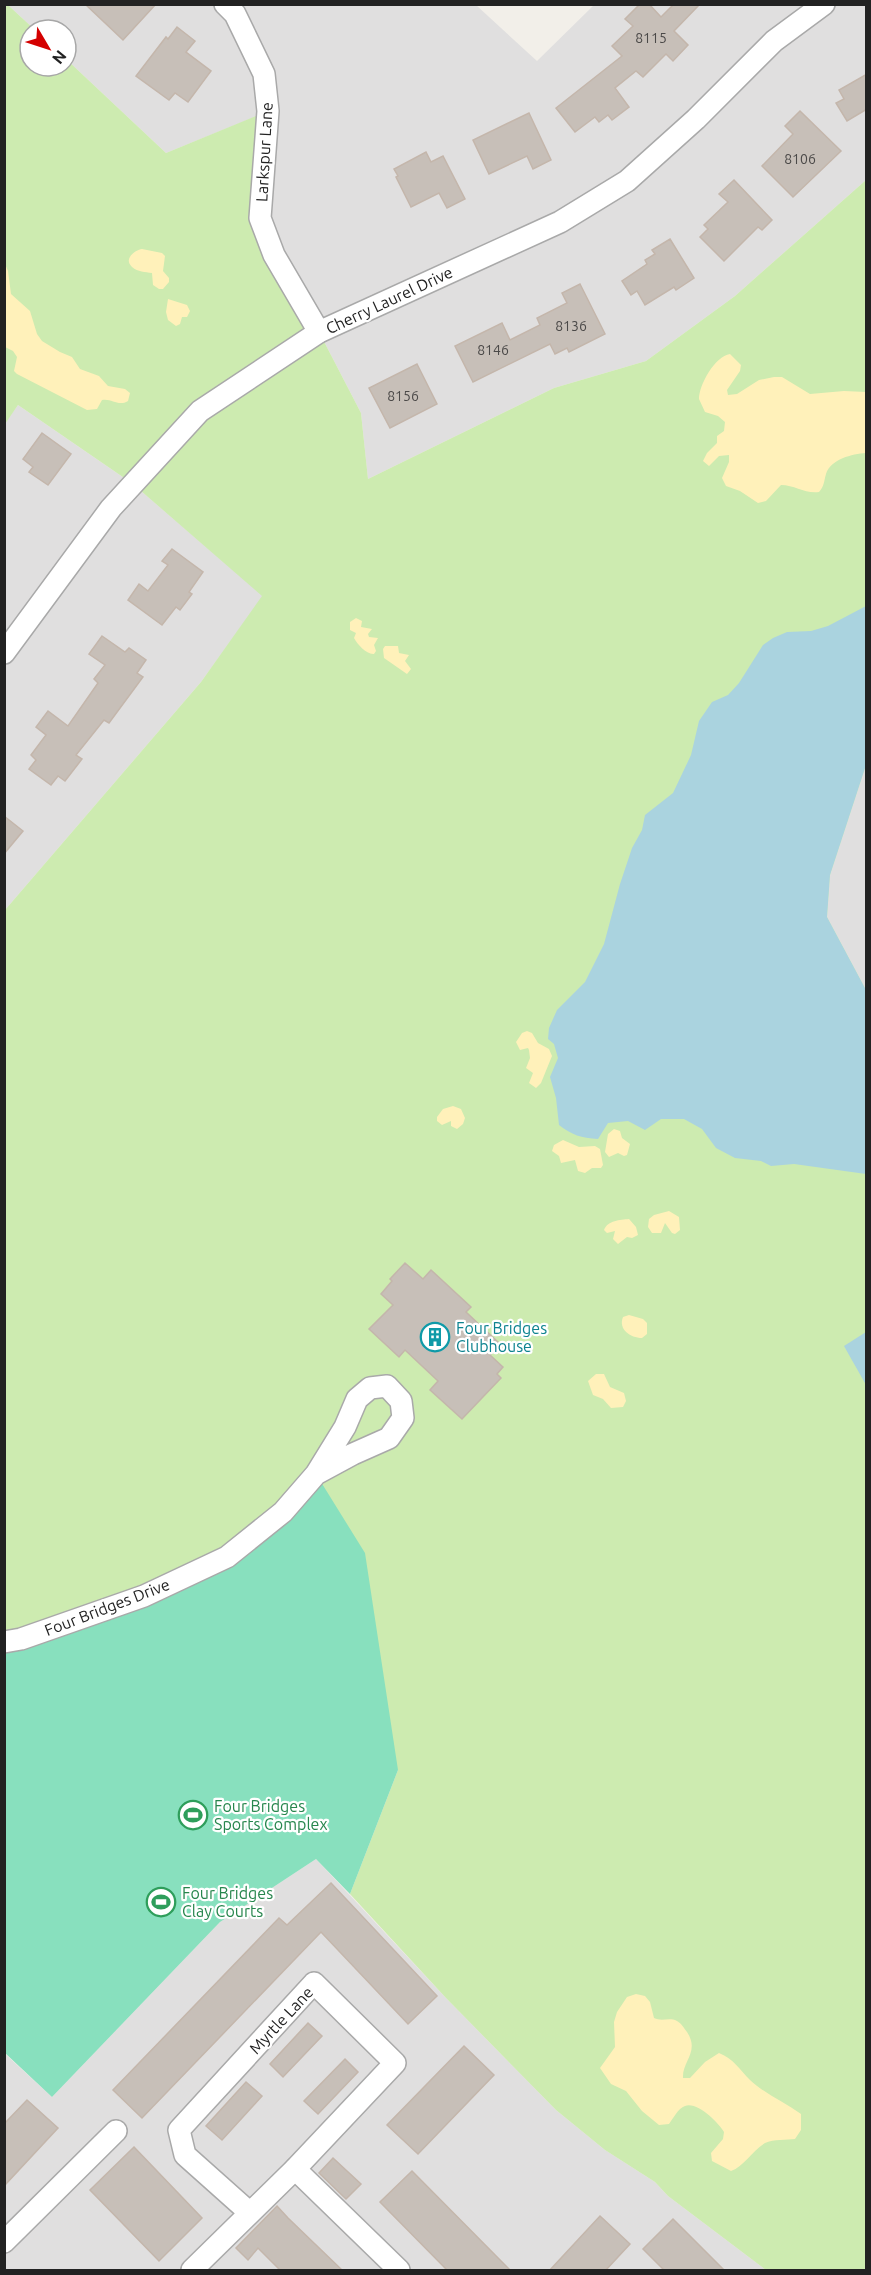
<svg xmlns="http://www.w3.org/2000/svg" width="871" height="2275" font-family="Ubuntu,sans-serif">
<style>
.residential{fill:#e0dfdf}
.grass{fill:#cdebb0}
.sand{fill:#fff1ba}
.pitch{fill:#88e0be}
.water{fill:#aad3df}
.building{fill:#c7bfb8;stroke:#c4b6ab;stroke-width:1.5}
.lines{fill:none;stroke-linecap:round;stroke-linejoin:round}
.street-casing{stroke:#a9a9a9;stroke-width:24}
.street{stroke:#fff;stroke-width:21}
.labels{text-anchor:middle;stroke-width:4.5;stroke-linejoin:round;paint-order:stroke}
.number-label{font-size:14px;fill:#4b4948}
.street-label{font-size:16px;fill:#222;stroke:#fff}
.culture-label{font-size:16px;fill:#0d838f;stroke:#fff;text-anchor:start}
.leisure-label{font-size:16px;fill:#27864d;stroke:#fff;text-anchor:start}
</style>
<rect width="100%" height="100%" fill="#f2efe9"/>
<!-- residential -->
<g class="residential">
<polygon points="8,5 476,5 537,61 594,5 866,5 866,180 735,296 646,361 554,388 368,479 361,413 260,218 267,112 166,153 66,59 66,30 35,30"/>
<polygon points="18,405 133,484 263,596 201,682 5,910 4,424"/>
<polygon points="866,765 866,990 827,917 830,875"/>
<polygon points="316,1859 446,1998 556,2110 605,2150 655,2182 668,2196 766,2270 5,2270 4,2053 52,2097 220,1922"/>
</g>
<!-- grass -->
<polygon class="grass" points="5,5 8,5 35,30 30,30 30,66 66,66 66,59 166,153 268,111 260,218 361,413 368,479 554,388 646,361 735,296 866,180 866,765 830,875 827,917 866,990 866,2270 766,2270 668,2196 655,2182 605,2150 556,2110 446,1998 350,1894 398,1770 227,1557 5,1642 5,910 201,682 262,596 133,484 18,405 5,424"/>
<!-- sand -->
<g class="sand">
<path d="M 142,249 L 162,253 L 165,256 L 163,271 L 169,278 L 169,282 L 163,289 L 159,289 L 153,285 L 152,273 C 145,272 138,272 132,267 C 123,259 135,250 142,249 Z"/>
<path d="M 5,264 L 8,271 L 11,294 L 30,311 L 37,334 L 42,341 L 60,352 L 72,357 L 80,369 L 99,376 L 108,386 L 125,389 L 130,393 L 128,401 C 118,407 112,398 102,400 L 97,409 L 87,410 L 17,374 L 14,371 L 17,357 L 13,351 L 5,347 Z"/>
<polygon points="168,299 187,305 190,311 187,317 182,317 180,324 176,326 168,320 166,312"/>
<path d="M 730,354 L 741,365 L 740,371 L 727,390 L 728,395 L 737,394 L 759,380 L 774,377 L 782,377 L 810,394 L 844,391 L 866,392 L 866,453 C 852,454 831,459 826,474 C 824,481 824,487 819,492 C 805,494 795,485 781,485 L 766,501 L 758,503 L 740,491 L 726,486 L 722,478 L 729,462 L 729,455 L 719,456 L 709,466 L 703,461 L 707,453 L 717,443 L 717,436 L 724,431 L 725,422 L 718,416 L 705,412 L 699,399 C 699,385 715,356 730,354 Z"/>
<path d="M 356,618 L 362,621 L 361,627 L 372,629 L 368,634 L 369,637 L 378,638 L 374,645 L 376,651 L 374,654 C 367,655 357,644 354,638 L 356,633 L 350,630 L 350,622 Z"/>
<polygon points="385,646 398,646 399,653 409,655 405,661 411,669 407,674 384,658 383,649"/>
<polygon points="527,1031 532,1033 538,1043 549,1049 552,1056 541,1083 536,1088 529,1083 533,1073 526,1068 530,1058 529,1050 528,1048 520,1050 516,1042 522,1033"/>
<polygon points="453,1106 461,1109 465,1118 463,1124 457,1129 451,1126 451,1121 442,1125 437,1121 437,1117 443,1109"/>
<polygon points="614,1129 620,1131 622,1138 630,1144 627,1155 624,1156 618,1153 609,1157 605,1152 608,1134"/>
<polygon points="563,1140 579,1147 595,1146 600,1149 603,1165 601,1168 592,1168 585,1173 578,1171 575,1160 561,1163 559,1156 552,1151 554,1145"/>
<polygon points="669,1211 679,1217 680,1230 675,1234 672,1233 665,1223 661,1233 652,1233 648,1227 649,1219 654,1215"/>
<path d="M 629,1219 L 636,1227 L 638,1235 L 632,1238 L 627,1237 L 618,1244 L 613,1239 L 615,1231 L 607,1233 L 604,1230 C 608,1220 620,1220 629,1219 Z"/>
<path d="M 629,1315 L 643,1319 L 647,1323 L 647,1334 L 642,1338 C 630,1338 618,1329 623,1317 Z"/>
<polygon points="596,1374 604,1374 610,1387 624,1393 626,1401 623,1407 611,1408 603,1399 593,1395 588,1381"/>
<path d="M 636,1994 L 645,1996 L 650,2002 L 654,2018 C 662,2022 669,2017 677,2021 C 681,2023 684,2028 687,2032 C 700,2052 682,2061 683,2078 L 690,2078 L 705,2062 L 719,2053 C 734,2059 739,2069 750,2080 C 765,2094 784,2102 801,2114 L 801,2130 L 795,2139 C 786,2140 774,2139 765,2143 C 752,2151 744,2166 731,2171 L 712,2161 L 711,2153 L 723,2139 L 724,2132 C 719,2123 697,2101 685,2106 C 678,2108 673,2119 669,2124 L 659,2125 L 642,2111 L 626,2091 L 611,2084 L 600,2068 L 615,2047 L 614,2022 L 617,2012 L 627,1997 Z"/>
</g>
<!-- pitch -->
<polygon class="pitch" points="316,1474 365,1553 398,1770 350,1894 316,1859 220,1922 52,2097 5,2053 4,1642 227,1557"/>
<!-- water -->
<g class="water">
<path d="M 866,606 L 866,765 L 830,875 L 827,917 L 866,990 L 866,1174 L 794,1164 L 771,1166 L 761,1161 L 735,1158 L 716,1148 L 702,1129 L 684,1119 L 661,1119 L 645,1130 L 628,1121 L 608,1123 L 598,1139 C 581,1138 572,1135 559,1125 L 556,1098 L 550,1077 L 558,1058 L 554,1044 L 548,1039 L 549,1028 L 557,1010 L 585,982 L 604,944 L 620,884 L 632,848 L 642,830 L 645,815 L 673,793 L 691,755 L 699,721 L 712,702 L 728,695 L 739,683 L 763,645 L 773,638 L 787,632 L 811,631 L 828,626 Z"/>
<polygon points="866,1332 866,1385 844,1346"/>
</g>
<!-- building -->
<g class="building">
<polygon points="85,4 156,4 123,40"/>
<polygon points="640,4 649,4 661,17 674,4 700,4 674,31 688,45 673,61 666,54 643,77 636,71 615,88 629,107 612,120 608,115 599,122 595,117 575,132 556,108 622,56 612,46 633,26 625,19"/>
<polygon points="177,27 195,41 186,52 211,71 188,102 175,93 169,100 136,76 166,37 168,39"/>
<polygon points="867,74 867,109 847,121 836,103 844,99 839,90"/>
<polygon points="800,111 841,151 793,197 762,166 793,134 785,126"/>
<polygon points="529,113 551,160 533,169 527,156 489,174 473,140"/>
<polygon points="426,152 431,162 443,156 465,199 447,208 439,193 411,207 396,177 398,176 394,169"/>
<polygon points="734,180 772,220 762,230 758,227 724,261 700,237 708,229 704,225 728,202 719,194"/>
<polygon points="670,239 694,278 676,290 674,287 645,305 637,291 631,295 622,281 647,264 645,260 655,254 652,250"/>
<polygon points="580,284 605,334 569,352 567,348 555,354 550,344 473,382 455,346 502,323 510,340 540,325 537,318 567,303 562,293"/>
<polygon points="417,364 437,404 390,428 369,388"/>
<polygon points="42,433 71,454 48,485 29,472 33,467 23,459"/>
<polygon points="172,549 203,572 189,592 192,594 180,610 176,607 162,625 128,600 139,584 148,591 168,565 162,561"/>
<polygon points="102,636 125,652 129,648 146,660 137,673 143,677 109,723 104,720 76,755 82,759 65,781 58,776 51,785 29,769 36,760 31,755 46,735 36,727 48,711 68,726 98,683 94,679 105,665 89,654"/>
<polygon points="4,816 23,831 4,854"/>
<polygon points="405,1263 423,1279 431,1270 471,1307 466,1312 500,1344 490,1355 503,1367 497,1374 501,1378 462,1419 430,1390 438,1381 405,1350 399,1357 369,1329 393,1305 381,1294 392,1281 390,1279"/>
<polygon points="331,1883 437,1996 408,2024 321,1932 142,2118 113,2090 279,1918 287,1925"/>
<polygon points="308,2023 322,2036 283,2077 270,2064"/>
<polygon points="464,2046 494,2075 418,2154 387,2125"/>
<polygon points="345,2059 358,2072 318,2114 304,2101"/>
<polygon points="246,2082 262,2096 222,2140 206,2126"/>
<polygon points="27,2100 58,2128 4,2186 4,2124"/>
<polygon points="134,2147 202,2218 159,2261 90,2190"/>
<polygon points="333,2158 361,2184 346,2199 319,2173"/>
<polygon points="412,2171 511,2271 448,2271 380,2202"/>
<polygon points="277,2206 288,2218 343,2271 281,2271 258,2248 248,2260 236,2248"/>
<polygon points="600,2216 630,2244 605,2271 549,2271"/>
<polygon points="673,2219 725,2271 665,2271 643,2249"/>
</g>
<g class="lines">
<!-- street casing -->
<g class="street-casing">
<g id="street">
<polyline points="225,4 235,14 264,74 268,111 260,218 274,255 319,332"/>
<polyline points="4,653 111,508 200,411 319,332 560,222 627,181 696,119 774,41 824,4"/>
<polyline points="4,1642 21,1639 144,1596 227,1557 283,1512 316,1474 345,1427 357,1399 370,1388 387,1386 401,1401 403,1418 389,1438 353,1454 316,1474"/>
<polyline points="295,2169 399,2270"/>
<polyline points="4,2242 116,2131"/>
<polyline points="192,2270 295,2169 395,2063 314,1983 179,2130 185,2155 250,2213"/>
</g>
</g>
<!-- street -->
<use href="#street" class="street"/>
</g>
<!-- icons -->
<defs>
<g id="building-ring" transform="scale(1.5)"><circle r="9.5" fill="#fff" stroke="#0f9aa8" stroke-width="1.5"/><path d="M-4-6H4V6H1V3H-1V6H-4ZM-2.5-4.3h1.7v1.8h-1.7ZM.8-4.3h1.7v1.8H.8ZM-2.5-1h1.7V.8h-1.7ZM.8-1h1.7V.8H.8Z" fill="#0f9aa8"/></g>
<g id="stadium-ring" transform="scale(1.5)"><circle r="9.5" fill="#fff" stroke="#2e9e5b" stroke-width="1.5"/><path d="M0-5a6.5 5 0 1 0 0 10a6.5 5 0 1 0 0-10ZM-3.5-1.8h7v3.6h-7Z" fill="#2e9e5b"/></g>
</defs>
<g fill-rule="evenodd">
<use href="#building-ring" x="435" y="1337"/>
<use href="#stadium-ring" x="193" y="1815"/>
<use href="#stadium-ring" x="161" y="1902"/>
</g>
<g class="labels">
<!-- number labels -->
<g class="number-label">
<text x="651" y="43">8115</text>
<text x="800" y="164">8106</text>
<text x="571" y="331">8136</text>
<text x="493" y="355">8146</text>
<text x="403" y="401">8156</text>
</g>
<!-- street labels -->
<g class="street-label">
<text transform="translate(264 152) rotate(-87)" y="6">Larkspur Lane</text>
<text transform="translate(389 300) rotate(-25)" y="6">Cherry Laurel Drive</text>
<text transform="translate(107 1607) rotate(-21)" y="6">Four Bridges Drive</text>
<text transform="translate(281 2020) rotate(-47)" y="6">Myrtle Lane</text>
</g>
<!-- culture labels -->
<g class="culture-label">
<text x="456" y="1334">Four Bridges<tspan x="456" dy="18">Clubhouse</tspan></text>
</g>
<!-- leisure labels -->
<g class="leisure-label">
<text x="214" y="1812">Four Bridges<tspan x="214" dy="18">Sports Complex</tspan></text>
<text x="182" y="1899">Four Bridges<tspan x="182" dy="18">Clay Courts</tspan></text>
</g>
</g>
<!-- border -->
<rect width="871" height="2275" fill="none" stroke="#222222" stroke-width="12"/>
<!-- north arrow -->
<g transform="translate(48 48) rotate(129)"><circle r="28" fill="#ffffff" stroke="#a7a7a7" stroke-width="1.5"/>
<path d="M0-4.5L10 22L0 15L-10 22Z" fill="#d40000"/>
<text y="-9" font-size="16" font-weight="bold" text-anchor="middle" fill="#222222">N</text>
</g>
</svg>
